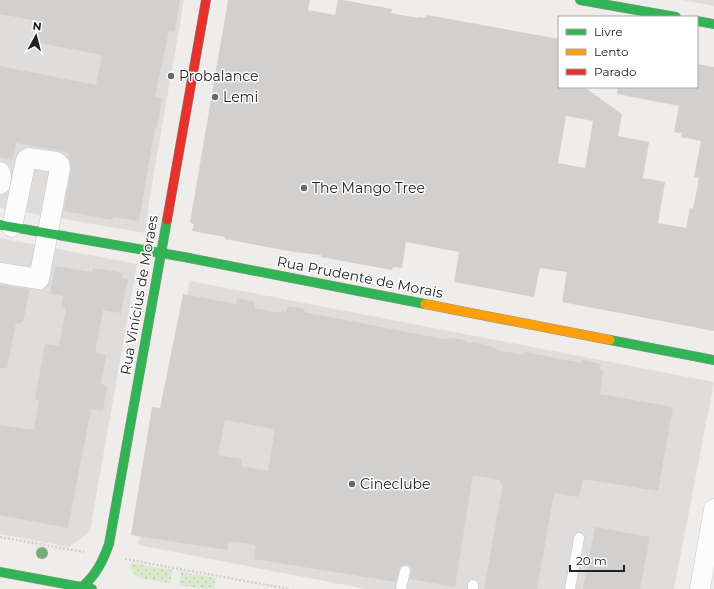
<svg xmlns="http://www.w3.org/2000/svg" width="714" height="589" font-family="Montserrat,sans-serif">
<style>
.residential{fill:#dedddc}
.grass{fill:url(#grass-dots)}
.building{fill:#d2d0ce;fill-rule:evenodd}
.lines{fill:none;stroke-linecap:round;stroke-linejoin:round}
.lane-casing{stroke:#c6c5c4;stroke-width:11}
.street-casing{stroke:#c6c5c4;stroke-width:21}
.fast-casing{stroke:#969784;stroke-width:10}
.slow-casing{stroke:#969784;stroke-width:10}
.jam-casing{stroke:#969784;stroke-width:10}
.path{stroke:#d6ccca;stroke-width:2.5;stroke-dasharray:2 2;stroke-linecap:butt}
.lane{stroke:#fdfcfc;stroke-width:10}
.street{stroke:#fdfcfc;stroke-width:20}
.fast{stroke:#30b455;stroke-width:9}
.slow{stroke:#ff9f0a;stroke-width:9}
.jam{stroke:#e5322d;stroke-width:9}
.tree{fill:#79ac7c}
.poi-dot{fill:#696868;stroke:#fff;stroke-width:1.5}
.labels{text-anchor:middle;stroke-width:3;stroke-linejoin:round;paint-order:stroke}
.poi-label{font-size:14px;fill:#212121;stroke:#fff;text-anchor:start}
.street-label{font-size:14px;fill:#212121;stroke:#fff}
</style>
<defs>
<pattern id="grass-dots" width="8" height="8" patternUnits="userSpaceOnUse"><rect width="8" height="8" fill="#dbe9cd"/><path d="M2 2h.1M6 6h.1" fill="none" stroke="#bcc8b0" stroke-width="1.8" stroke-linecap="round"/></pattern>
</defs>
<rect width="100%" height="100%" fill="#efedeb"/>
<!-- residential -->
<g class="residential">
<polygon points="0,0 184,0 150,196 145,233 0,208"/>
<polygon points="683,0 714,0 714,6"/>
<polygon points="0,238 137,264 90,531 82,538 69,547 0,534"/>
<polygon points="190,281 714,382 674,589 366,589 138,545"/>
</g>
<!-- grass -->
<g class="grass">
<path d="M 131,563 L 173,570 L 170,583 L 139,578 C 133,574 130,570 131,563 Z"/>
<polygon points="181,572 216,578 214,589 203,589 179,585"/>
</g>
<!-- building -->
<g class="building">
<polygon points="0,0 180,0 175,32 169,31 155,96 162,98 157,128 155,128 139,221 113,217 113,220 64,211 71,170 70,161 68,158 69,153 16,143 13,160 0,157 0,66 96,85 102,55 34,42 38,21 0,14"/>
<path d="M 228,0 L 310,0 L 308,10 L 335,15 L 338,0 L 343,0 L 392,9 L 391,13 L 418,18 L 419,17 L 426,18 L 427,15 L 559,39 L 559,87 L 584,87 L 622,114 L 618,136 L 649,142 L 643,178 L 665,182 L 658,223 L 686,228 L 690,208 L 693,209 L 699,178 L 694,177 L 701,141 L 681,137 L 682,133 L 674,132 L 679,106 L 617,94 L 618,87 L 697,87 L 697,64 L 714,67 L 714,331 L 562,302 L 567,272 L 540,268 L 534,297 L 454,282 L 459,252 L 406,242 L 402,268 L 393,267 L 392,270 L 321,257 L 321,255 L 294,252 L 267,247 L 225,239 L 225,237 L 192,231 L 194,224 L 190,223 L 195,193 ZM 566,116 L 593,121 L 585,168 L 558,163 Z"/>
<polygon points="55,266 92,272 93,268 107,270 123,273 122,278 128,279 121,313 103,310 95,353 106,355 101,384 107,386 103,411 91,409 68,528 0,515 0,425 34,430 39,400 35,399 45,344 59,346 66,308 61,307 63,296 50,294"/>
<polygon points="0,285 30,289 23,322 21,322 21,324 16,323 7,368 0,368"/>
<path d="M 183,294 L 236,304 L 237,298 L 255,302 L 254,308 L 281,313 L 282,311 L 286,312 L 288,306 L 305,309 L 304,312 L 443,339 L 451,338 L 464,340 L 469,343 L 474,342 L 493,347 L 497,350 L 524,355 L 525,352 L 581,363 L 582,360 L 601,364 L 600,369 L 603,370 L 600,394 L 673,407 L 658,491 L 583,479 L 579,497 L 554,493 L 537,589 L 484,589 L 503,484 L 500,483 L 500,480 L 473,475 L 455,587 L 410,579 L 411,569 L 410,567 L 406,565 L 400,567 L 396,582 L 254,559 L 256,545 L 229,541 L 227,550 L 131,535 L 152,407 L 160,408 ZM 225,420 L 275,429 L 268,471 L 241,466 L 242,459 L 218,455 Z"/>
<polygon points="595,527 650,537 640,589 583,589"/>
</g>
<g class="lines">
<!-- lane casing -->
<g class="lane-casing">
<g id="lane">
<polyline points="401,589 405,571"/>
<polyline points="473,589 473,585"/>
<polyline points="570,589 579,538"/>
</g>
</g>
<!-- street casing -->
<g class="street-casing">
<g id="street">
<polyline points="0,172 1,177 0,184"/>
<polyline points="0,273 39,279 60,168 59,164 56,162 28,158 26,160 12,227"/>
<polyline points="700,589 714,509"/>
</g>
</g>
<!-- fast casing -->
<g class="fast-casing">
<g id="fast">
<polyline points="580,0 676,17"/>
<polyline points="697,21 714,24"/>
<polyline points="0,225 184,257 425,304"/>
<polyline points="610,340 714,360"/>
<polyline points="0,572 92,589"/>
<path d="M 82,587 C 96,575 103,561 109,544 L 167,220"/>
</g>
</g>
<!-- slow casing -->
<g class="slow-casing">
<polyline id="slow" points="425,304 610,340"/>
</g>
<!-- jam casing -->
<g class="jam-casing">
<polyline id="jam" points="167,220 206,0"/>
</g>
<!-- path -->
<g class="path">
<polyline points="0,537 84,552"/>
<polyline points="125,559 289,589"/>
</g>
<!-- lane -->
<use href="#lane" class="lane"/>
<!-- street -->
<use href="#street" class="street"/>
<!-- fast -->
<use href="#fast" class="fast"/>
<!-- slow -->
<use href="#slow" class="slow"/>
<!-- jam -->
<use href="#jam" class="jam"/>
</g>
<!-- trees -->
<circle class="tree" cx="42" cy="553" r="6"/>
<!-- markers -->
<g class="poi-dot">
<circle cx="171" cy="76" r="4"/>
<circle cx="215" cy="97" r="4"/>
<circle cx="304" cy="188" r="4"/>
<circle cx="352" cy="484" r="4"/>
</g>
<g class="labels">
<!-- poi labels -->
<g class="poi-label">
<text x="179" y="81">Probalance</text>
<text x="223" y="102">Lemi</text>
<text x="312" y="193">The Mango Tree</text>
<text x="360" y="489">Cineclube</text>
</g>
<!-- street labels -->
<g class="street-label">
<text transform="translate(360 277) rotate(11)" y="5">Rua Prudente de Morais</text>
<text transform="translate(139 295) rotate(-80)" y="5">Rua Vinícius de Moraes</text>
</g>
</g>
<!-- legend -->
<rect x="558" y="16" width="140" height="72" fill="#ffffff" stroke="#a6a6a6"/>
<rect x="566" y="29" width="20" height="6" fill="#30b455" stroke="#a6a6a6"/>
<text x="594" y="36" font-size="12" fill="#212121">Livre</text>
<rect x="566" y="49" width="20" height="6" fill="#ff9f0a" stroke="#a6a6a6"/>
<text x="594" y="56" font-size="12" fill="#212121">Lento</text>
<rect x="566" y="69" width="20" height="6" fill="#e5322d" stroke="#a6a6a6"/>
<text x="594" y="76" font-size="12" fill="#212121">Parado</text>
<!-- north arrow -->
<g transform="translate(36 36) rotate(7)" stroke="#ffffff" stroke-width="3" paint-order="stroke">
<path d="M0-3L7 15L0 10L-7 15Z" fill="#212121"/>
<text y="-6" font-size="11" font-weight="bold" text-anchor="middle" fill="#212121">N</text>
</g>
<!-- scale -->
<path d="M570 565v6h54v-6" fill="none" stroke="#212121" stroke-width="2"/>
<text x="576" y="565" font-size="12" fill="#212121" stroke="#ffffff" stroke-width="3" paint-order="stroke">20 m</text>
</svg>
